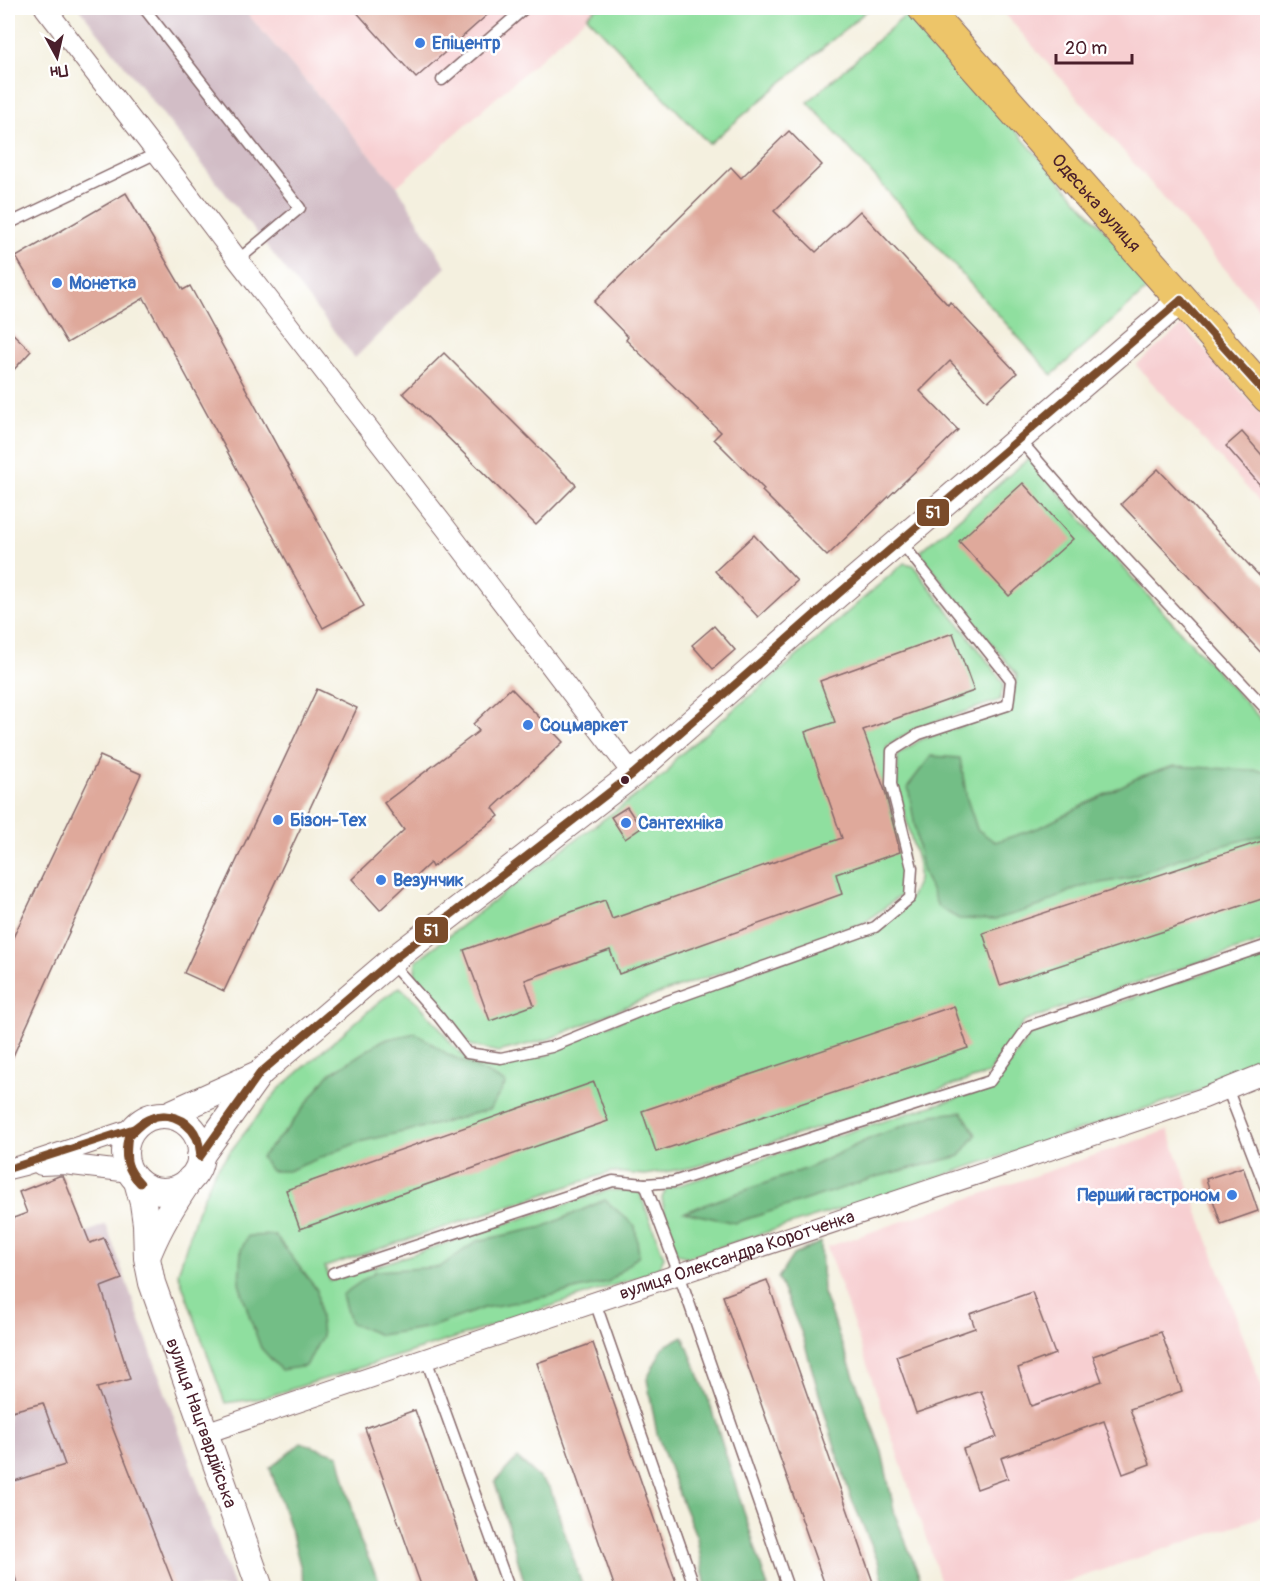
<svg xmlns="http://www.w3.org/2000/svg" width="1275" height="1596" font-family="Pangolin,sans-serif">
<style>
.built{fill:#f7cfd1}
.industrial{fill:#d2bdc6}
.green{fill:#8fdf9f;stroke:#6c7f65;stroke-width:1.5}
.forest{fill:#73be86;stroke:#5e6e58;stroke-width:1.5}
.building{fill:#dfa99b}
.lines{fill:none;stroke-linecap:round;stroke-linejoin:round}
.service-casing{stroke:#86686a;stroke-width:13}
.minor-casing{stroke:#86686a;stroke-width:22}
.tertiary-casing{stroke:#86686a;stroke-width:28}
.primary-casing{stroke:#86686a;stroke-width:34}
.service{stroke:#fff;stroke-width:10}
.minor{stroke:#fff;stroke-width:20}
.tertiary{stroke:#fff;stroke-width:26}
.primary{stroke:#edc569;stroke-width:32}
.bus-1-casing{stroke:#fff;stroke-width:12}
.bus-1{stroke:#7a4b2a;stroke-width:8}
.shop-dot{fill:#3f7fe0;stroke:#fff;stroke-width:2}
.bus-dot{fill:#4a1f2b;stroke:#fff;stroke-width:2}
.labels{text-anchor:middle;stroke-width:5;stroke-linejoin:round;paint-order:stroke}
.shop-label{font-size:18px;font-weight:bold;fill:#366cbe;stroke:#fff;text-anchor:start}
.street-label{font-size:18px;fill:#4a1f2b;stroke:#fff}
.line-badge{stroke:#fff;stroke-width:2}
.badge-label{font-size:16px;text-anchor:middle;font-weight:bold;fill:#fff}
</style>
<rect width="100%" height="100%" fill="#fff"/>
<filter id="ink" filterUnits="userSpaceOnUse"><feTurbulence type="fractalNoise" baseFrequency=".0167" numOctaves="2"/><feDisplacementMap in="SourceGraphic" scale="12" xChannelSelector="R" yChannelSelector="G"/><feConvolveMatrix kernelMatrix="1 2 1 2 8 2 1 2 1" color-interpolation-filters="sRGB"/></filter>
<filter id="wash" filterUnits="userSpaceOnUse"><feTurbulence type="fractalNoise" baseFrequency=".008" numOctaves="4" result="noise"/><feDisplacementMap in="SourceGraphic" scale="24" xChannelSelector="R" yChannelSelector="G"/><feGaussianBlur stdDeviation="1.35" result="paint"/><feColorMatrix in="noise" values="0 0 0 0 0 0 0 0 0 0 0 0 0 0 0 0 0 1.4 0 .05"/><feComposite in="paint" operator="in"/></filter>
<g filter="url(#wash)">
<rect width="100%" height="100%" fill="#f4f0df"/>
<!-- built -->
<g class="built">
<polygon points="242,8 597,8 397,186"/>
<polygon points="1000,8 1267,8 1267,318"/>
<polygon points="1183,325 1267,421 1267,510 1136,365"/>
<polygon points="1168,1130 1267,1401 1267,1515 1048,1588 943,1588 827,1247"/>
</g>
<!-- industrial -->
<g class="industrial">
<polygon points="79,8 242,8 397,186 446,267 355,358"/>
<polygon points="106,1224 234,1588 8,1588 8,1266"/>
</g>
<!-- green -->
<g class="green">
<polygon points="597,8 870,8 709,144 587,16"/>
<polygon points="909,12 1153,284 1052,375 808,102"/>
<polygon points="1029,458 1142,589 1267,726 1267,940 1066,1006 1024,1022 988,1074 695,1167 645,1175 611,1172 325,1267 330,1281 609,1190 639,1191 664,1257 657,1271 455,1338 263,1398 225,1403 178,1273 197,1212 215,1171 278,1090 381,1000 400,987 419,1004 440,1028 453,1046 466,1058 500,1063 547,1055 592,1031 875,927 910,898 918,880 918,864 897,784 898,755 920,740 1010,710 1017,675 926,561 921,551"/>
<path d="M 904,563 L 913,565 C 942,605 976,643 1004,684 L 1000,700 L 914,729 L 887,747 L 887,781 L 890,806 L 906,850 L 902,894 L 864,923 L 644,999 L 549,1039 L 498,1052 L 470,1045 L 430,997 L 415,974 L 416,961 L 534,870 L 667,773 L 675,759 L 787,665 Z"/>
<polygon points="1267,952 1267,1065 1222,1083 887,1194 688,1257 677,1254 667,1226 662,1198 666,1189 992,1087 1032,1032"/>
</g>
<!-- forest -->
<g class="forest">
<polygon points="931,756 960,758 967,799 977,829 995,842 1041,827 1139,777 1174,766 1267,771 1267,834 1194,853 1128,878 1076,888 1040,906 994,920 959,919 938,907 922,869 908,786"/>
<polygon points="416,1033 449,1055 479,1069 506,1083 490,1109 442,1123 359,1142 288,1171 271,1171 261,1157 289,1127 328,1075 383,1040"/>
<polygon points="962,1112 976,1135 960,1156 880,1176 735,1223 684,1212 808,1168 871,1138 932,1115"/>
<polygon points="605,1200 635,1226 639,1255 608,1282 549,1296 484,1308 431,1327 380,1335 350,1323 342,1295 376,1271 440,1267 477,1241 543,1227"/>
<polygon points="275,1235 317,1290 322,1336 306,1366 281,1370 261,1348 250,1318 239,1283 241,1250 248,1236"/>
<polygon points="821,1242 823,1293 882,1452 895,1515 924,1588 885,1588 878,1561 850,1495 823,1408 802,1334 778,1278 793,1255"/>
<polygon points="683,1336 708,1398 768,1588 706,1588 697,1538 680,1497 657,1434 647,1379 663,1347"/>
<polygon points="301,1443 339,1455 360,1540 382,1588 306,1588 292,1535 270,1468"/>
<polygon points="517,1458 550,1488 583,1588 526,1588 495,1482"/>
</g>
<g id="blocks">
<!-- building -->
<g class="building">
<polygon points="353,8 495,8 416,78"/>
<polygon points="789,131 822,165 774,211 816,252 860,211 948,305 950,302 1017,373 987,401 950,361 920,391 958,430 827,556 762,491 764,489 714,439 721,432 626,340 628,337 594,302 731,167 741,178"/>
<polygon points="126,193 183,290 190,286 364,606 323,628 144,298 67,343 16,257"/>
<polygon points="8,329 31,351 8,376"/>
<polygon points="444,353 576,485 536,525 403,393"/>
<polygon points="1242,432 1268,462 1268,494 1226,446"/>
<polygon points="1158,469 1268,585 1268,660 1121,504"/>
<polygon points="1023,483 1073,539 1009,596 959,541"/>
<polygon points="754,535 797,581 758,617 715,571"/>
<polygon points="714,626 735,650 713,669 692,645"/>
<polygon points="953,633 974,691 863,730 885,791 900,852 836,874 842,894 619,974 610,950 525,980 534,1005 490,1021 464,950 605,900 612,919 842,838 805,732 835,722 820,681"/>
<polygon points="511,688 563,742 493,808 499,816 432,867 430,863 380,910 352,879 404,830 384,803 479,731 473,724"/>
<polygon points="317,689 357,708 224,991 184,973"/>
<polygon points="100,756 141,774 8,1067 8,948"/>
<polygon points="627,807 641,828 625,839 611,817"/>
<polygon points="1268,839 1268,897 1000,985 983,933"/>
<polygon points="954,1006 968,1048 656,1152 642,1111"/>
<polygon points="594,1082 608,1121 300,1229 286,1190"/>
<polygon points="1243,1167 1258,1211 1221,1224 1206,1179"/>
<polygon points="59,1176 63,1176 90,1243 104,1238 122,1279 101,1287 130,1379 97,1388 175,1588 19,1588 8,1558 8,1483 65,1465 43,1403 8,1412 8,1266 14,1264 8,1247 8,1220 27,1213 19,1192"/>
<polygon points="767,1280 875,1588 826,1588 723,1296"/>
<polygon points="1032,1292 1055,1354 1018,1368 1031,1406 1102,1381 1093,1356 1161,1332 1182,1391 1130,1409 1150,1464 1123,1474 1104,1421 1001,1458 1008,1478 977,1489 963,1449 997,1437 981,1391 916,1413 896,1356 975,1328 970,1314"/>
<polygon points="593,1343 678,1588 615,1588 537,1363"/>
<polygon points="415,1410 478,1588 422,1588 365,1428"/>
</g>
</g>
</g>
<g filter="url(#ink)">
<use href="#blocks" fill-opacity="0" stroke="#86686a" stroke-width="1.5"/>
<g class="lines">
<!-- service casing -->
<g class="service-casing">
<g id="service">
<polyline points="144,8 300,208 238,260"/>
<polyline points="442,80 525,8"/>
<polyline points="8,224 157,153"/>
<polyline points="1019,439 1084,514 1268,711"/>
<polyline points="390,962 439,1017 467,1053 501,1058 551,1047 645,1009 875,927 910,898 912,868 891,784 892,751 919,734 1008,705 1011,680 900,541"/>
<polyline points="1227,1088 1268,1194"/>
<polyline points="645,1184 679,1274 788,1588"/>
<polyline points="333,1273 613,1181 645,1184 673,1182 990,1081 1029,1026 1268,945"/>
<polyline points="595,1302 695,1588"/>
<polyline points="426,1359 509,1588"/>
</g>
</g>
<!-- minor casing -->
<g class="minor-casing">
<g id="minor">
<polyline points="45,8 157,153 238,260 445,527 633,774"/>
<polyline points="41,1165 64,1164 130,1172"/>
<polyline points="8,1169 24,1165 135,1128"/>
<path id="s1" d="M 205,1433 L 1204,1098 L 1268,1072"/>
</g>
</g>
<!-- tertiary casing -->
<g class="tertiary-casing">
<g id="tertiary">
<polyline points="167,1115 260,1073"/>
<circle cx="163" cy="1153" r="38"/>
<polyline points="200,1157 260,1073 390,962 633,774 837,595 1181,300"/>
<path id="s2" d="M 137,1181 L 143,1203 L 146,1224 L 147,1258 L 152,1283 L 260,1588"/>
<path d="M 149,1252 C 160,1225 174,1203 190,1179"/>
</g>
</g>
<!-- primary casing -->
<g class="primary-casing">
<g id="primary">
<path id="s3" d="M 924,8 L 1268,397"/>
</g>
</g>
<!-- service -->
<use href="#service" class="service"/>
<!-- minor -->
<use href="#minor" class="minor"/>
<!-- tertiary -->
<use href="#tertiary" class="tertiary"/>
<!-- primary -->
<use href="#primary" class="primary"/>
<!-- bus-1 casing -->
<g class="bus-1-casing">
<g id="bus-1">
<polyline points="1181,300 1268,396"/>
<path d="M 128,1137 C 126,1159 125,1166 140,1183"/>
<path d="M 128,1137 C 123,1155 126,1170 140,1183"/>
<path d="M 128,1137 C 148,1104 199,1110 200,1152"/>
<path d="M 128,1137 C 136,1129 143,1121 154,1117 C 176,1110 199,1131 200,1152"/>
<polyline points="200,1157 260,1073 390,962 633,774 837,595 1181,300"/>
<polyline points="8,1169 135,1128"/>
</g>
</g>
<!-- bus-1 -->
<use href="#bus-1" class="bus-1"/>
</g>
</g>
<!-- markers -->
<g class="shop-dot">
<circle cx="420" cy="43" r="6"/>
<circle cx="57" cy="283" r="6"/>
<circle cx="528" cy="725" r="6"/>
<circle cx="278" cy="820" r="6"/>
<circle cx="626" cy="823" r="6"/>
<circle cx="381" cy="880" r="6"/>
<circle cx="1232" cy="1195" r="6"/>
</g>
<circle class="bus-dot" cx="625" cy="780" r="5"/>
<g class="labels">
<!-- shop labels -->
<g class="shop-label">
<text x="432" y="49">Епіцентр</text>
<text x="69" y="289">Монетка</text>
<text x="540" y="731">Соцмаркет</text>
<text x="290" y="826">Бізон-Тех</text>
<text x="638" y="829">Сантехніка</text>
<text x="393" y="886">Везунчик</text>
<text x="1220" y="1201" text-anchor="end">Перший гастроном</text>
</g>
<!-- street labels -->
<g class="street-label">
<text dy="6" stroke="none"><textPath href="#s3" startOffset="260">Одеська вулиця</textPath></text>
<text dy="6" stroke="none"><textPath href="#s1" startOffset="561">вулиця Олександра Коротченка</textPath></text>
<text dy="6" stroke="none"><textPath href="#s2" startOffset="252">вулиця Нацгвардійська</textPath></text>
</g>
</g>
<g class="line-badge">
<rect x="916" y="498" width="34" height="29" rx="6" fill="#7a4b2a"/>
<rect x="414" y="916" width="35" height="28" rx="6" fill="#7a4b2a"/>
</g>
<g class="badge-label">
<text x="933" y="518">51</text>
<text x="431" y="936">51</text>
</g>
<!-- margin -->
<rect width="1275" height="1596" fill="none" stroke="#fff" stroke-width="30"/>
<!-- north arrow -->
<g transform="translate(57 57) rotate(172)" stroke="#ffffff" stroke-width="4.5" paint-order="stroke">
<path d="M0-4.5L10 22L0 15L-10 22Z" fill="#4a1f2b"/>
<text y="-9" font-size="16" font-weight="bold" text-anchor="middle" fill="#4a1f2b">Пн</text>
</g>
<!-- scale -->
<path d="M1056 54v9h76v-9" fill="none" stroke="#4a1f2b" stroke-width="3"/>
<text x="1065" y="54" font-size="18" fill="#4a1f2b" stroke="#ffffff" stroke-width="4.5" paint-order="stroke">20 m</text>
</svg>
